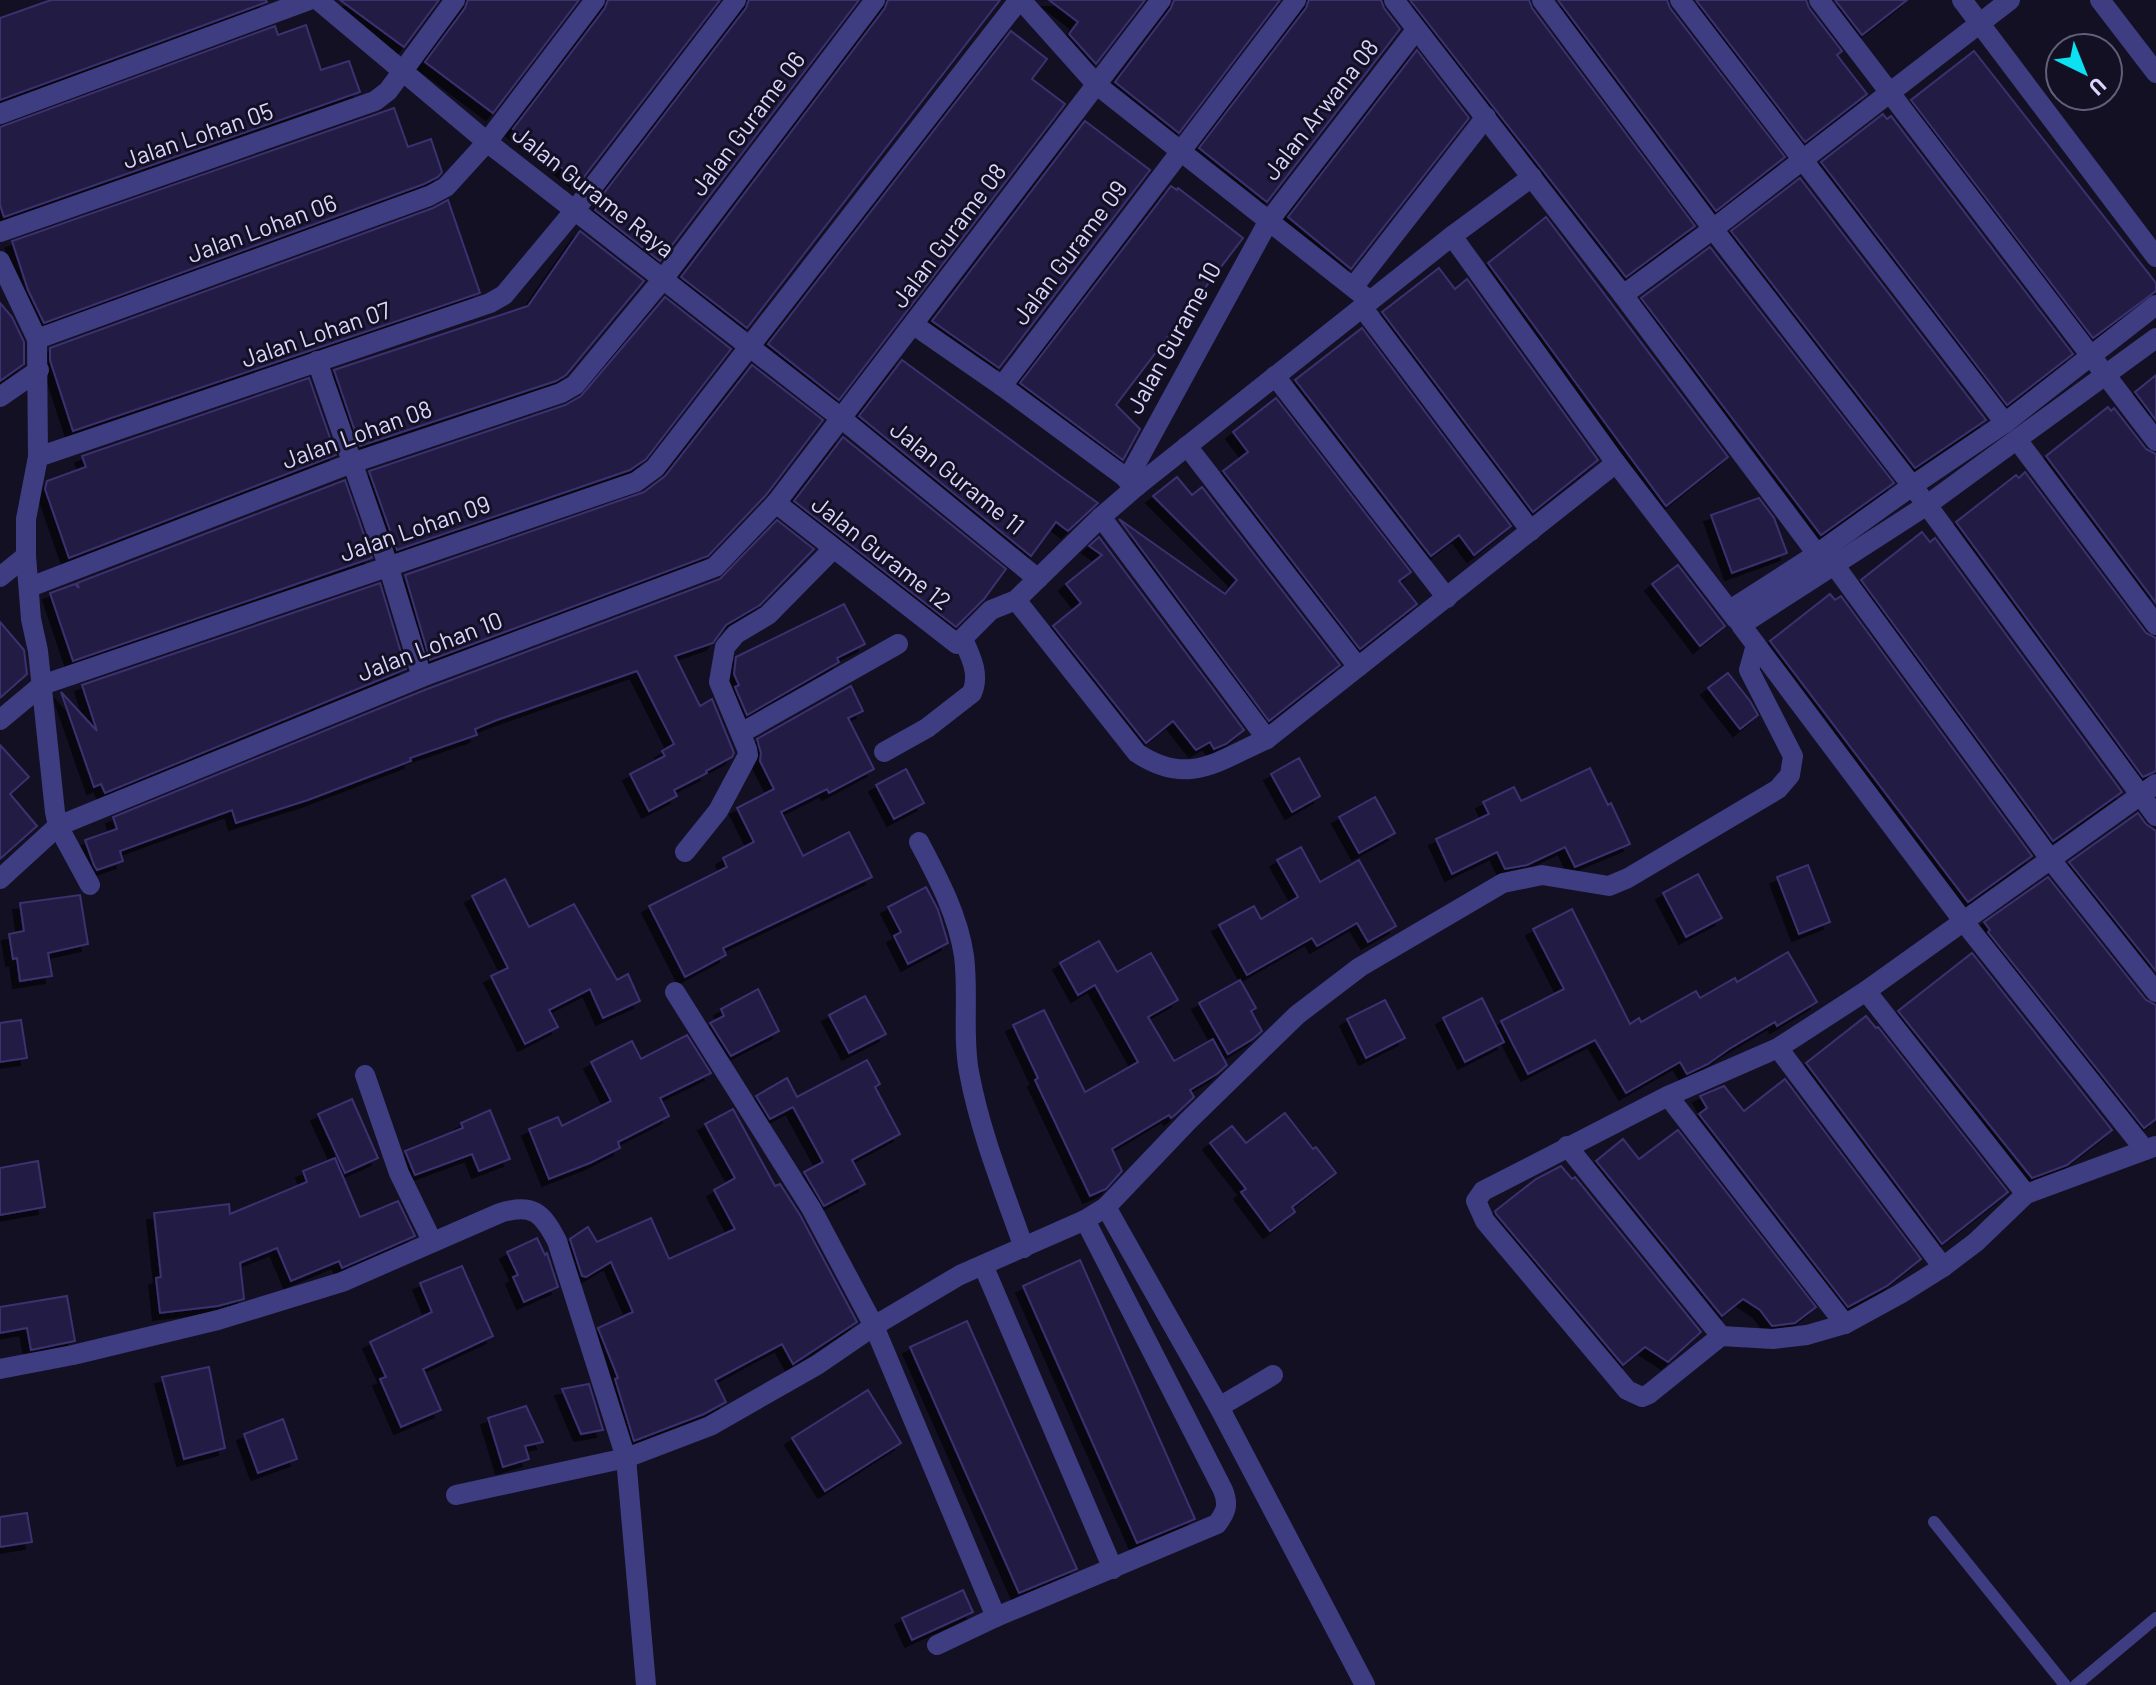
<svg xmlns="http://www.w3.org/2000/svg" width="2156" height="1685" font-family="Barlow,sans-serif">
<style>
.building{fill:#241d44;stroke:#3b306f;stroke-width:2;filter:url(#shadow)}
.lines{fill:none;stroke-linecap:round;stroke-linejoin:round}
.lane{stroke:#3e3d81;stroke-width:12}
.street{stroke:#3e3d81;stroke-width:20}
.labels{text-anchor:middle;stroke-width:6;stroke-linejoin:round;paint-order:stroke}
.street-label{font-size:24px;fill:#d9d5fd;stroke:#131024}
</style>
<defs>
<filter id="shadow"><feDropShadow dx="-7" dy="7" stdDeviation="0" flood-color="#0009"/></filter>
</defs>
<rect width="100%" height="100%" fill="#131024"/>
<!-- building -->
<g class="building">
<polygon points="51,0 266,0 267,2 0,100 0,18"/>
<polygon points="340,0 439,0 404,47"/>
<polygon points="468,0 579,0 493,113 425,62 465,8"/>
<polygon points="608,0 720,0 580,182 513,129 605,8"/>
<polygon points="749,0 859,0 660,261 595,210 603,199 601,197 746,8"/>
<polygon points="888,0 1000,0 747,328 681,277 885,8"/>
<polygon points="1049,0 1145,0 1096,64 1069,34 1078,22"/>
<polygon points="1174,0 1280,0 1179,133 1115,82 1171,8"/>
<polygon points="1309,0 1381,0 1384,8 1400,29 1267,202 1199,148 1306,8"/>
<polygon points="1410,0 1529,0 1532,8 1695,226 1626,277"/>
<polygon points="1558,0 1667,0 1670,8 1785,157 1716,211"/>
<polygon points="1696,0 1806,0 1809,8 1842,51 1837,55 1867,94 1805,142"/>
<polygon points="1835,0 1907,0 1862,35"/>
<polygon points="306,25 321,70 349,61 360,92 4,217 0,205 0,127 275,26 278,35"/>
<polygon points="1011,31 1047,59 1032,79 1065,104 839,400 768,344"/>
<polygon points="1417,50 1469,118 1351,269 1288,217"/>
<polygon points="1974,51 2156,283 2156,291 2093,338 1911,100"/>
<polygon points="394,108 408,147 431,139 442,172 438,177 424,184 44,323 28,290 12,241"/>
<polygon points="1883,114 1887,119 1891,116 2073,354 2007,405 1821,162"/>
<polygon points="1085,121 1150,170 999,368 932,321"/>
<polygon points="1800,178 1986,420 1915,468 1731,231"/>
<polygon points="1171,186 1177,190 1178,188 1243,238 1116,405 1140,429 1123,460 1020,383"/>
<polygon points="448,200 480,293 73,431 50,360 50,348 433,208"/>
<polygon points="1546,217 1728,457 1666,506 1488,263"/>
<polygon points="580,231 644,281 566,375 556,381 360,446 334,370 528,306"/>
<polygon points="1710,247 1894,483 1821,535 1641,298"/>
<polygon points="1439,268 1455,289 1467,279 1598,460 1533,512 1382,312"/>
<polygon points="665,297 731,349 646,459 630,470 397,550 369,471 565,405 581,396"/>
<polygon points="0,303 12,317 24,342 24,364 0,381"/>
<polygon points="1362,328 1511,526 1474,555 1459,535 1431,556 1295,380"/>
<polygon points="902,360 1056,473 1098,503 1068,531 1056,522 1031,556 1021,548 859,416"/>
<polygon points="752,365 823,420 766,495 708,556 430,660 405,575 644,492 665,476"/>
<polygon points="2156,375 2156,420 2135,392"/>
<polygon points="309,378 336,455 69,558 45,489 47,481 86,467 82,456"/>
<polygon points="1276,398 1411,572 1399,581 1417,604 1360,649 1223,471 1248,452 1233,432"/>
<polygon points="2108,407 2111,411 2114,408 2146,449 2156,454 2156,603 2046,456"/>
<polygon points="843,437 1006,569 984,599 956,627 794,501"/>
<polygon points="2025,472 2146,633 2156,638 2156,771 2143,777 1956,522 2016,475 2019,478"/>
<polygon points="1177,477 1192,495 1202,487 1340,665 1269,721 1119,519 1225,594 1237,580 1153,496"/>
<polygon points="345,480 372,558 73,661 50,593 75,584 79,588 77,583"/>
<polygon points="1759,498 1774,518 1787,553 1732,573 1711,515"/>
<polygon points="777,520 814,549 760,605 726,625 713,643 675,656 700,706 712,699 734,753 732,757 706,771 707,773 674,790 677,796 649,811 630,774 665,756 662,751 674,744 637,671 497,720 475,729 477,735 410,758 411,761 308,800 236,823 232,810 120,851 123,861 97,870 94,865 85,840 117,829 113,817 427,689 720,579"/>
<polygon points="1922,532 1930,542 1935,538 2122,792 2053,841 1861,580"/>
<polygon points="1099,537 1244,730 1226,744 1214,749 1210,742 1196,750 1173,721 1146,743 1053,626 1081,603 1066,584 1102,555 1089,546"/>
<polygon points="1678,565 1725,626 1700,646 1652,584"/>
<polygon points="380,583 406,669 105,793 101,784 94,787 61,692 97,731 82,685"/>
<polygon points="1830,594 1835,600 1841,596 2032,856 1968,902 1770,641"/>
<polygon points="844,604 865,644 837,658 839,662 747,715 735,687 739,685 734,674 736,657"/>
<polygon points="0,622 24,650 27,674 0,698"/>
<polygon points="1728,673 1750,701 1758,715 1740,729 1708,688"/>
<polygon points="851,686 863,711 848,718 874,769 829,793 827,789 781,812 803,856 849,832 872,877 723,948 726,955 685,977 649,906 727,867 723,858 754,842 737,808 774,789 760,761 761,753 757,739"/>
<polygon points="0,745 29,777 10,794 37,826 0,859"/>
<polygon points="1299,758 1320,796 1292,812 1271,774"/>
<polygon points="1590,768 1608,805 1611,803 1630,844 1575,867 1565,847 1527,865 1505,869 1497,852 1452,874 1436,839 1489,814 1483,802 1514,787 1521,801"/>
<polygon points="906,769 924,803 894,819 876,785"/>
<polygon points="1375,797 1395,833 1359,853 1339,817"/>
<polygon points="2138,813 2146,824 2156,831 2156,971 2069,862"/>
<polygon points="1301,847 1320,882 1359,860 1396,926 1368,942 1357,923 1317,946 1312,938 1247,975 1219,925 1254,906 1261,919 1298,897 1277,860"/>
<polygon points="1808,865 1830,922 1799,934 1777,877"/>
<polygon points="1698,874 1722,918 1686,937 1663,893"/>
<polygon points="2048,877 2146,1000 2156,1005 2156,1119 2144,1128 1988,932 1990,930 1984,922"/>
<polygon points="505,879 529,927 574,904 617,980 628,974 640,1001 603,1018 590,989 549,1010 558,1027 525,1044 491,976 508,968 472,896"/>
<polygon points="926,887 938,910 948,943 908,964 894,936 901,932 888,907"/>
<polygon points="80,895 88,944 48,953 52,976 20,981 17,958 13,959 9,934 24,931 20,903"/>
<polygon points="1572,909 1630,1024 1639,1018 1641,1022 1696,991 1700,998 1735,978 1737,982 1788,952 1817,1002 1777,1026 1775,1022 1729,1049 1708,1064 1687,1074 1680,1062 1626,1093 1595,1040 1528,1074 1501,1021 1564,989 1533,929"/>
<polygon points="1099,941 1117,972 1151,953 1178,1000 1148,1017 1174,1061 1213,1039 1227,1065 1217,1074 1190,1090 1194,1097 1176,1114 1171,1118 1169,1115 1112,1149 1122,1171 1106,1189 1090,1196 1035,1080 1038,1078 1013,1025 1044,1010 1085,1092 1138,1062 1095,985 1078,995 1060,963"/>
<polygon points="1972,953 2112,1130 2067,1165 2032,1178 1898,1011"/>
<polygon points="1240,980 1256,1008 1251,1011 1262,1031 1253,1039 1228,1054 1199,1003"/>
<polygon points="758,989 779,1031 731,1056 710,1023 724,1016 721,1009"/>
<polygon points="865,996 886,1034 849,1053 829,1015"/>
<polygon points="1482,998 1504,1042 1465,1062 1443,1018"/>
<polygon points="1385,1000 1405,1038 1366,1058 1347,1019"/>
<polygon points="1866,1016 1876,1028 1878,1027 2008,1192 1942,1244 1806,1063"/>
<polygon points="21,1020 27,1058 0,1062 0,1023"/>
<polygon points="687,1035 711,1073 660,1098 669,1116 618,1142 620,1148 590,1163 549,1179 529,1129 558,1117 562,1126 611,1101 591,1062 632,1041 641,1059"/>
<polygon points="867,1060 880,1084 875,1087 900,1134 852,1160 865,1184 824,1206 804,1172 823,1162 793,1107 770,1119 756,1096 787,1078 797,1097"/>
<polygon points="1785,1079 1921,1259 1887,1286 1848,1307 1699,1114 1707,1108 1700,1096 1724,1086 1744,1111"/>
<polygon points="352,1099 378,1158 345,1173 318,1114"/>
<polygon points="733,1109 775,1186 780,1184 800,1215 857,1322 793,1364 782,1344 715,1380 726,1402 704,1414 634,1441 615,1379 618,1378 598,1328 633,1312 611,1262 586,1277 582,1276 570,1239 588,1227 597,1242 651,1218 669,1259 735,1229 714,1190 735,1178 705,1124"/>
<polygon points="490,1110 510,1159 479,1171 472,1154 415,1175 405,1151 463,1128 461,1123"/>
<polygon points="1285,1113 1313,1149 1316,1147 1336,1173 1292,1207 1295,1212 1270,1231 1241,1192 1246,1189 1210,1143 1232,1126 1246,1143"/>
<polygon points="1678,1130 1816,1307 1795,1323 1772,1326 1760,1310 1743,1299 1722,1316 1596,1161 1623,1139 1639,1159"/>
<polygon points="335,1158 360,1217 398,1201 415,1236 342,1268 339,1261 291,1281 277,1248 240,1263 244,1299 218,1306 160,1313 156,1278 161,1277 154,1213 229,1204 230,1214 307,1182 303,1171"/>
<polygon points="38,1161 45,1207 0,1215 0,1168"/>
<polygon points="1561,1166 1572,1179 1575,1177 1701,1332 1668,1362 1645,1347 1623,1365 1496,1214 1495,1211 1536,1179"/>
<polygon points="537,1238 545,1255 547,1253 558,1287 524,1302 513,1277 518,1275 507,1252"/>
<polygon points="1080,1260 1195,1519 1137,1543 1023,1286"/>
<polygon points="462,1266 493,1336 423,1369 441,1410 401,1427 380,1379 386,1377 370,1342 432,1312 420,1283"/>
<polygon points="67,1296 75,1341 31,1350 27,1328 0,1333 0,1307"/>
<polygon points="967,1321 1077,1569 1019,1593 910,1347"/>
<polygon points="209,1367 225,1448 184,1459 162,1377"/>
<polygon points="589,1384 603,1430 581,1434 562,1389"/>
<polygon points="868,1390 901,1443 825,1491 792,1438"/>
<polygon points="526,1406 543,1442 525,1446 529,1459 503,1467 488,1418"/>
<polygon points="283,1419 297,1459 258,1473 244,1434"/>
<polygon points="27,1513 32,1542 0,1547 0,1517"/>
<polygon points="963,1590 973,1612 912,1640 902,1618"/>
</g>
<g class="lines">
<!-- lane -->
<g class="lane">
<polyline points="1934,1522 2065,1685"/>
<polyline points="2076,1685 2156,1618"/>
</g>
<!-- street -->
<g class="street">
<polyline points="318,0 487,142 841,418 1038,579"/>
<polyline points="1021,0 1097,85 1370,301"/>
<polyline points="1394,0 1623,295 1817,554"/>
<polyline points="1542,0 1713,229 1927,505 2156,816"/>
<polyline points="1680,0 2005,423"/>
<polyline points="1819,0 2156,441"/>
<polyline points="1962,0 2156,257"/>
<polyline points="2100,0 2156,73"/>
<polyline points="0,114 309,0"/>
<polyline points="0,232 375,101 388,91 455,0"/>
<polyline points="1452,236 1616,463 1736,619"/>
<polyline points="0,261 37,339 38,457 26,519 26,556 31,619 38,651 55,812 58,826 90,885"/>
<polyline points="1354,286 1486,117"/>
<polyline points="1623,295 1713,229 2010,0"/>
<polyline points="1362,307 1531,531"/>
<polyline points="914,325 1002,386 1137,486"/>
<polyline points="37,339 429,196 446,187 487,142 595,0"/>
<polyline points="317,361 388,565 422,677"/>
<polyline points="1275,376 1447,598"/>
<polyline points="1002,386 1296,0"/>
<polyline points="0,397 39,370"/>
<polyline points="2018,441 2156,625"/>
<polyline points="1187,446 1358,667"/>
<polyline points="38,457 490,303 504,295 575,210 736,0"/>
<polyline points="1127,480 1268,222 1416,30"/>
<polyline points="776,503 957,644 991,610 1016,600 1101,517 1137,486 1452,236 1532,177"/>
<polyline points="1101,517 1267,739"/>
<polyline points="1835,566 2051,860 2156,992"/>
<polyline points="0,577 26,556"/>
<polyline points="30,587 352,463 561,393 575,385 663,279 875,0"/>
<path d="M 1016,600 L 1137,753 C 1189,787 1217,761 1267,739 L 1616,463"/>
<polyline points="1730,610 1817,554 1912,486 2005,423 2156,305"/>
<polyline points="0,720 42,685 636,482 655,468 1019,0"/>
<polyline points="741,733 898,644"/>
<path d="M 884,752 L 927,728 L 972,693 C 980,674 971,657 963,639"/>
<polyline points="2156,784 1866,991 1778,1048 1668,1096 1483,1191 1476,1201 1485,1221 1627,1390 1642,1397 1649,1394 1721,1336 1773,1339 1807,1335 1845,1324 1900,1294 1943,1267 1976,1242 2026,1194 2156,1146"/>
<path d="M 919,842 C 938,878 958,915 964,956 C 969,995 962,1034 969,1072 C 980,1132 1004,1191 1024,1248"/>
<polyline points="685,852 718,811 748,755 747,749 719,682 725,647 736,634 768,615 833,549"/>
<polyline points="0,879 58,826 422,677 715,567 776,503 1161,0"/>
<polyline points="1866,991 2026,1194"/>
<polyline points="675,992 811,1208 874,1326 996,1617"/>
<polyline points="1778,1048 1943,1267"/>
<polyline points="365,1075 399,1173 432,1241"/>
<polyline points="1668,1096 1845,1324"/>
<polyline points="1567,1146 1721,1336"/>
<polyline points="2145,1150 1964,922 1741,625 1927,505 2156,338"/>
<polyline points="1106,1207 1188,1121 1297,1015 1360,967 1503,883 1542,875 1609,886 1628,878 1778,789 1790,775 1793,756 1749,670 1756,645"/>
<polyline points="983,1265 1113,1569"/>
<path d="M 0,1369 L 73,1355 L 218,1320 L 342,1282 L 500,1213 C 532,1203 542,1212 557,1241 L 626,1458 L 646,1685"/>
<polyline points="1219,1407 1273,1375"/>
<polyline points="456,1495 626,1458 710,1426 817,1365 874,1326 960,1275 1085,1220 1106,1207 1219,1407 1365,1685"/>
<path d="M 937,1645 L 996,1617 L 1217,1524 C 1226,1512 1229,1505 1223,1490 L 1085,1220"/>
</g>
</g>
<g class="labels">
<!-- street labels -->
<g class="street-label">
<text transform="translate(1321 110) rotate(-52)" y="8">Jalan Arwana 08</text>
<text transform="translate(748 124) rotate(-53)" y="8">Jalan Gurame 06</text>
<text transform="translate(198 136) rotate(-19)" y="8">Jalan Lohan 05</text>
<text transform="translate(593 192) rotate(38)" y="8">Jalan Gurame Raya</text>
<text transform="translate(262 229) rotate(-20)" y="8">Jalan Lohan 06</text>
<text transform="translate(949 236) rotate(-53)" y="8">Jalan Gurame 08</text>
<text transform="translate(1070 253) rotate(-53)" y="8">Jalan Gurame 09</text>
<text transform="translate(316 335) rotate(-19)" y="8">Jalan Lohan 07</text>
<text transform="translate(1174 338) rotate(-61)" y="8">Jalan Gurame 10</text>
<text transform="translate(357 435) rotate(-20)" y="8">Jalan Lohan 08</text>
<text transform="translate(957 478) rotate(39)" y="8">Jalan Gurame 11</text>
<text transform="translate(415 529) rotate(-19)" y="8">Jalan Lohan 09</text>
<text transform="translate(881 553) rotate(38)" y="8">Jalan Gurame 12</text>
<text transform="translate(430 647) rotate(-21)" y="8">Jalan Lohan 10</text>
</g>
</g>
<!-- north arrow -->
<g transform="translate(2084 72) rotate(137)"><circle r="38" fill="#131024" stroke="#625f7b" stroke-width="2"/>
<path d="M0-6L14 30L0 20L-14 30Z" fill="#0ce1f2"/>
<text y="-12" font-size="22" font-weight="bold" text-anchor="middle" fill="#d9d5fd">U</text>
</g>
</svg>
